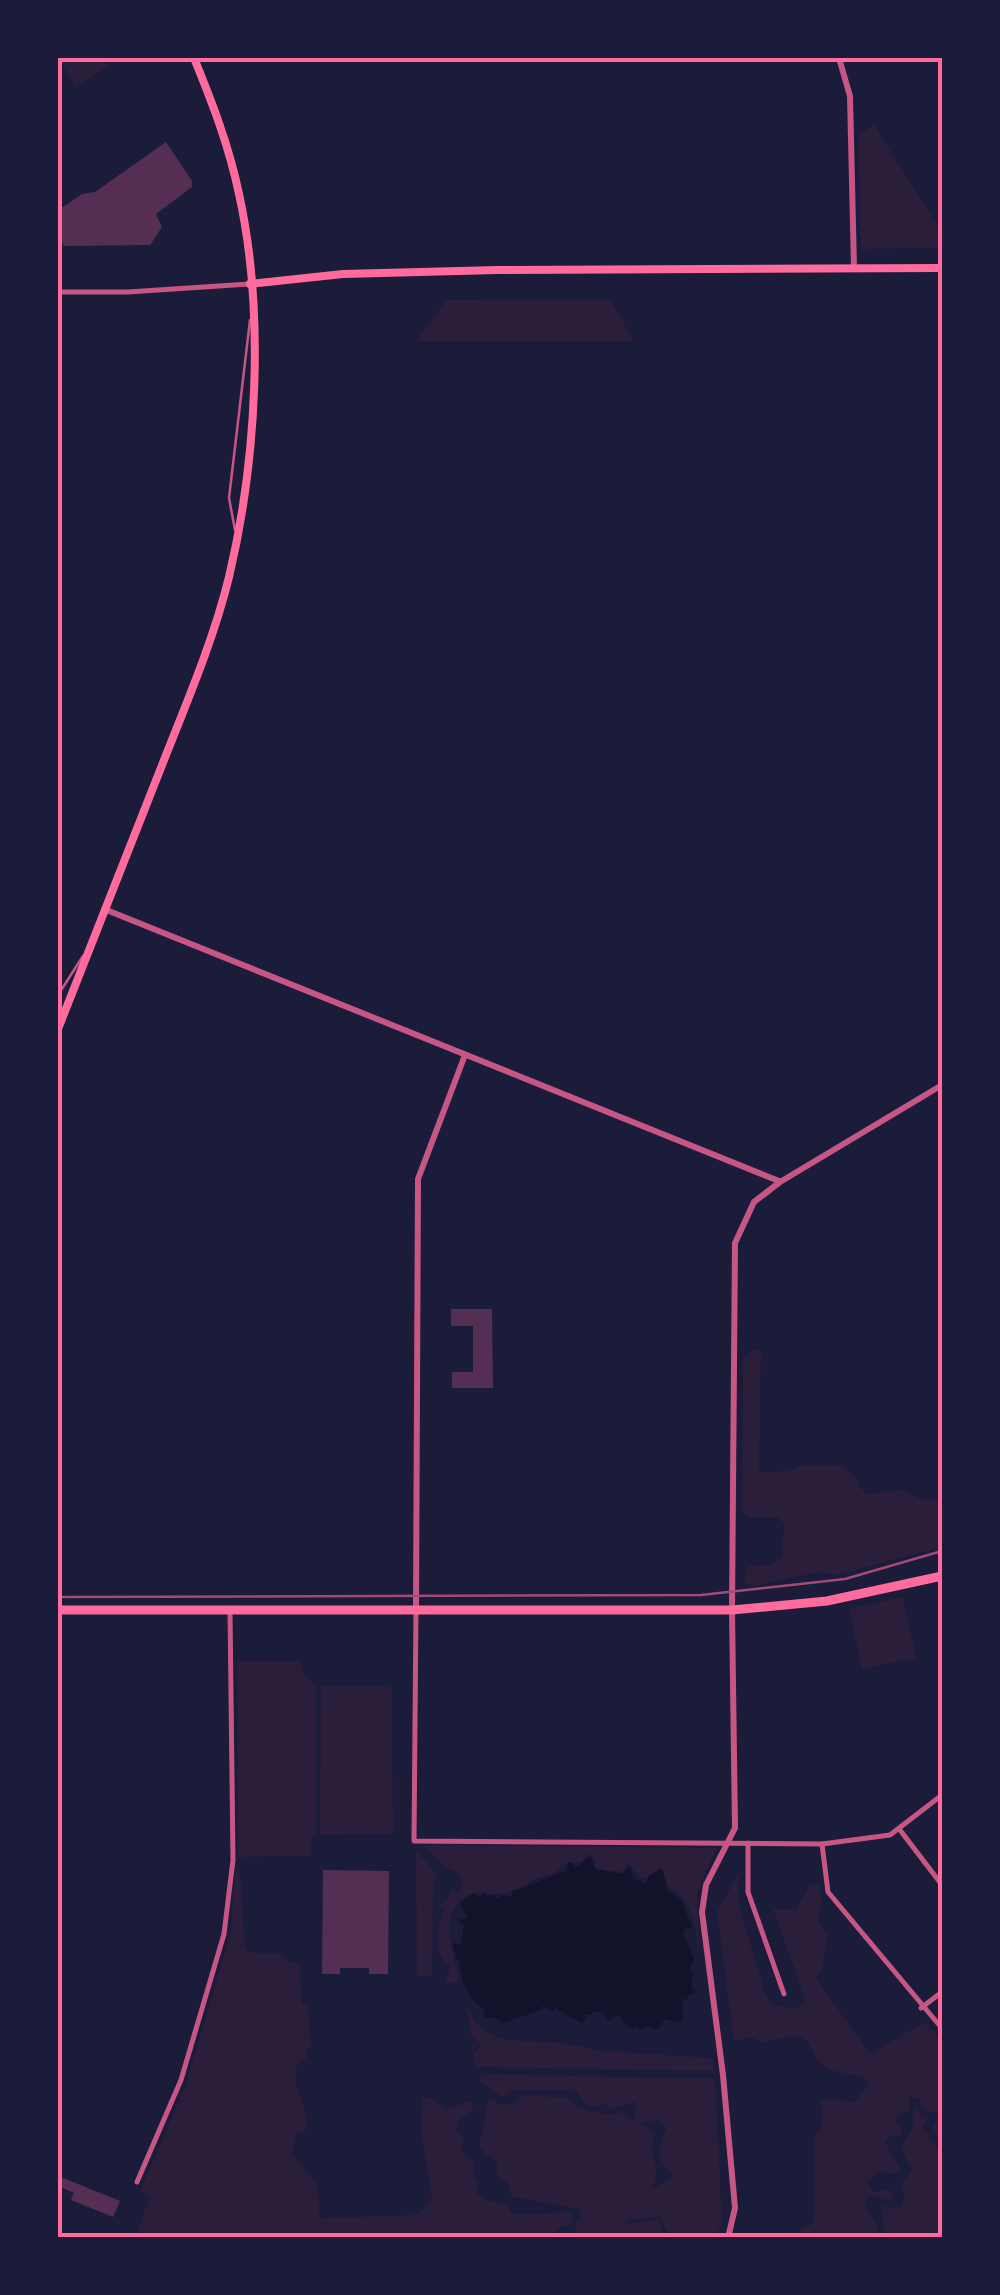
<svg xmlns="http://www.w3.org/2000/svg" width="1000" height="2295" font-family="Raleway,sans-serif">
<style>
.green{fill:#2a1e3b;fill-rule:evenodd}
.water{fill:#12122b}
.building{fill:#542f53}
.lines{fill:none;stroke-linecap:round;stroke-linejoin:round}
.service{stroke:#c65784;stroke-width:2.5}
.minor{stroke:#c65784;stroke-width:5}
.tertiary{stroke:#c65784;stroke-width:6}
.secondary{stroke:#ff6b9d;stroke-width:8}
.primary{stroke:#ff6b9d;stroke-width:9}
.tram{stroke:#a44b75;stroke-width:2.5}
.neatline{fill:none;stroke:#ff6b9d;stroke-width:4}
</style>
<rect width="100%" height="100%" fill="#1b1b3a"/>
<!-- green -->
<g class="green">
<polygon points="59,58 104,58 108,65 75,87"/>
<polygon points="874,125 942,233 942,248 861,249 858,135"/>
<polygon points="610,299 634,341 417,341 446,300"/>
<polygon points="751,1351 761,1351 759,1472 790,1471 801,1465 843,1465 858,1479 858,1484 866,1494 903,1490 921,1499 942,1501 942,1547 837,1575 819,1572 752,1586 744,1581 747,1566 769,1565 782,1557 784,1524 778,1517 749,1517 742,1512 743,1359"/>
<polygon points="903,1597 916,1658 862,1669 849,1609"/>
<polygon points="237,1661 300,1661 305,1677 316,1686 316,1836 311,1837 311,1856 238,1857"/>
<polygon points="321,1686 392,1687 393,1834 320,1835"/>
<path d="M 423,1845 L 716,1848 L 697,1894 L 700,1962 C 697,1934 694,1897 665,1884 L 662,1868 L 649,1875 L 647,1880 L 636,1874 L 630,1864 L 620,1872 L 596,1868 L 593,1855 L 588,1854 L 580,1863 L 568,1862 L 552,1875 C 536,1875 520,1891 502,1894 C 492,1896 481,1889 471,1894 C 436,1909 453,1951 459,1978 L 456,1983 L 445,1983 L 451,1966 C 432,1955 436,1930 444,1911 L 439,1905 L 449,1897 L 450,1891 L 459,1892 L 463,1883 L 459,1873 L 444,1867 Z"/>
<polygon points="416,1851 437,1874 433,1883 432,1976 417,1976"/>
<path d="M 236,1863 L 241,1880 L 245,1949 L 252,1953 L 281,1953 L 287,1961 L 299,1964 L 302,2004 L 308,2006 L 311,2048 L 307,2049 L 306,2059 L 299,2061 C 287,2087 311,2103 306,2130 L 297,2132 L 292,2154 L 317,2183 L 320,2218 L 413,2215 L 421,2212 L 432,2196 L 421,2130 L 422,2098 L 431,2098 L 447,2109 L 471,2101 L 474,2109 L 459,2119 L 456,2128 L 465,2141 L 461,2145 L 463,2153 L 475,2162 L 472,2171 L 478,2182 L 476,2193 L 492,2202 L 507,2205 L 512,2215 L 569,2212 L 573,2216 L 572,2225 L 561,2227 L 555,2234 L 557,2238 L 135,2238 L 150,2196 L 140,2192 L 186,2085 L 230,1935 Z"/>
<path d="M 738,1874 L 739,1905 L 765,1994 L 773,2006 L 796,2008 L 806,2001 L 773,1909 L 796,1909 L 810,1884 L 818,1885 L 822,1897 L 818,1922 L 828,1937 L 822,1969 L 816,1978 L 870,2054 L 925,2022 L 942,2041 L 942,2136 L 937,2136 L 933,2127 L 940,2116 L 921,2107 L 920,2099 L 909,2097 L 909,2112 L 900,2114 L 894,2120 L 901,2124 L 901,2135 L 891,2136 L 885,2142 L 901,2171 L 893,2174 L 876,2172 L 868,2183 L 873,2192 L 889,2189 L 894,2197 L 890,2201 L 869,2195 L 865,2202 C 869,2217 877,2218 879,2237 L 831,2237 L 826,2234 L 817,2237 L 786,2237 L 811,2225 L 815,2215 L 815,2134 L 820,2130 L 823,2114 L 821,2101 L 833,2098 L 854,2103 L 870,2084 L 865,2078 C 833,2069 821,2076 808,2041 L 796,2035 L 763,2042 L 750,2037 L 734,2041 L 717,1912 Z"/>
<polygon points="467,2007 476,2023 489,2033 507,2040 563,2043 601,2051 713,2058 714,2071 475,2067 473,2055 482,2045 471,2036"/>
<path d="M 482,2074 L 715,2079 L 722,2222 L 716,2237 L 670,2237 L 659,2216 L 625,2221 L 627,2224 L 658,2219 L 665,2237 L 577,2237 L 576,2222 L 581,2215 L 580,2209 L 513,2197 L 509,2192 L 509,2185 L 498,2175 L 496,2160 L 487,2156 L 479,2147 L 489,2098 L 500,2105 L 515,2102 L 523,2095 L 570,2098 L 578,2108 L 608,2115 L 620,2112 L 637,2122 L 634,2117 L 637,2101 L 614,2109 L 603,2104 L 591,2107 L 584,2104 L 576,2089 L 517,2090 L 502,2097 L 479,2081 ZM 659,2120 L 667,2130 C 655,2148 658,2163 674,2177 L 651,2190 C 665,2167 646,2154 655,2132 L 640,2123 Z"/>
<polygon points="917,2106 922,2119 928,2118 922,2127 937,2148 942,2147 942,2237 886,2237 881,2212 884,2206 899,2208 905,2198 901,2184 912,2171 901,2148 914,2125 912,2120"/>
</g>
<!-- water -->
<path class="water" d="M 588,1857 L 591,1857 L 595,1869 L 621,1874 L 630,1867 L 633,1879 L 646,1883 L 649,1876 L 662,1868 L 668,1891 C 687,1898 684,1914 693,1927 L 684,1929 L 683,1935 L 694,1958 L 689,1971 L 694,1973 L 691,1982 L 693,1990 L 697,1991 L 688,1996 L 687,2001 L 683,1997 L 683,2020 L 674,2022 L 665,2019 L 658,2030 L 648,2026 L 638,2030 L 639,2027 L 629,2028 L 618,2015 L 609,2021 L 602,2012 L 592,2012 L 593,2015 L 587,2015 L 582,2024 L 556,2008 L 552,2011 L 542,2006 L 541,2010 L 503,2023 L 494,2017 L 484,2018 L 485,2010 C 466,1998 460,1977 459,1959 L 455,1959 L 456,1953 L 452,1947 L 454,1942 L 460,1946 L 464,1926 L 456,1918 L 463,1920 L 467,1917 L 460,1903 L 474,1893 L 479,1896 L 485,1893 L 487,1897 L 495,1894 L 495,1899 L 504,1895 L 511,1897 L 513,1891 C 531,1886 549,1876 566,1871 L 568,1862 L 573,1863 L 574,1867 L 581,1865 Z"/>
<!-- building -->
<g class="building">
<polygon points="166,142 192,181 192,187 156,214 162,227 150,245 63,246 63,243 58,243 58,207 63,207 82,194 95,192"/>
<polygon points="451,1309 492,1309 493,1388 452,1388 452,1372 473,1372 473,1326 451,1326"/>
<polygon points="323,1870 389,1871 388,1974 369,1974 369,1968 340,1968 340,1974 322,1974"/>
<polygon points="58,2176 120,2201 113,2217 71,2200 74,2193 58,2186"/>
</g>
<g class="lines">
<!-- service -->
<g class="service">
<polyline points="235,530 229,498 250,320"/>
<polyline points="58,995 83,956"/>
</g>
<!-- minor -->
<g class="minor">
<polyline points="58,292 128,292 249,284"/>
<polyline points="416,1609 414,1841 822,1844 890,1835 942,1795"/>
<polyline points="900,1830 942,1885"/>
<polyline points="748,1843 748,1892 784,1994"/>
<polyline points="822,1844 828,1892 940,2026"/>
<polyline points="921,2008 942,1992"/>
<polyline points="137,2182 181,2080 224,1934 233,1860 230,1611"/>
</g>
<!-- tertiary -->
<g class="tertiary">
<polyline points="839,58 850,96 854,268"/>
<polyline points="104,909 779,1181"/>
<polyline points="416,1609 418,1179 465,1055"/>
<polyline points="728,2238 735,2208 723,2075 702,1912 706,1885 735,1828 732,1610 735,1243 754,1202 780,1182 942,1085"/>
</g>
<!-- secondary -->
<g class="secondary">
<polyline points="250,284 343,274 497,270 942,268"/>
<path d="M 58,1029 C 93,938 130,847 166,755 C 189,697 214,638 229,577 C 257,459 265,312 239,194 C 229,146 212,102 194,58"/>
</g>
<!-- primary -->
<polyline class="primary" points="58,1610 732,1610 827,1601 942,1576"/>
<!-- tram -->
<polyline class="tram" points="58,1597 701,1595 845,1579 942,1551"/>
</g>
<!-- border -->
<rect width="1000" height="2295" fill="none" stroke="#1b1b3a" stroke-width="120"/>
<rect x="60" y="60" width="880" height="2175" class="neatline"/>
</svg>
